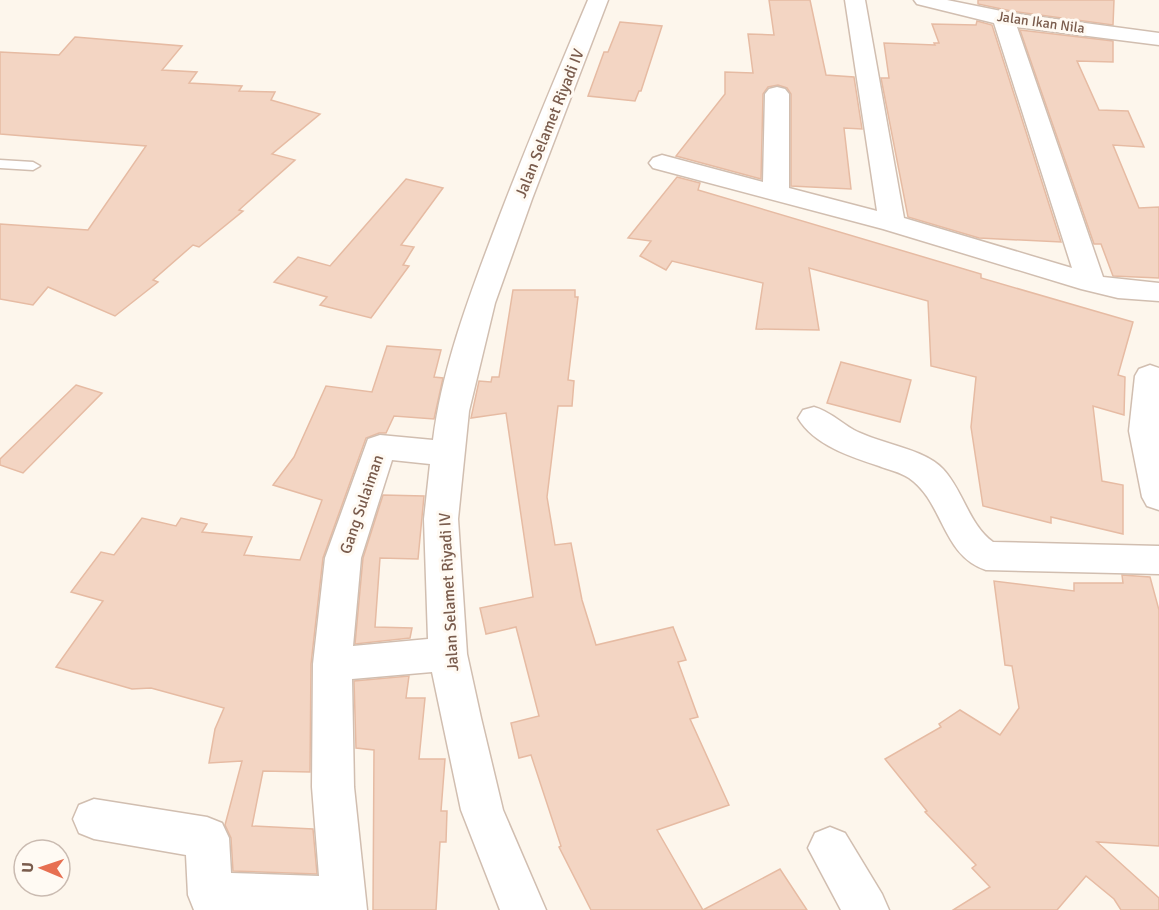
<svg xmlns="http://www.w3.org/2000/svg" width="1159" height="910" font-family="Signika,sans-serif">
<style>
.building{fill:#f3d5c3;stroke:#e6bba3;stroke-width:1.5}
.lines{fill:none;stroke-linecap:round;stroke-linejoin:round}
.lane-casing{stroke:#d1beb0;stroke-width:3}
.street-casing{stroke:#d1beb0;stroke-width:3}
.lane{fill:#fff;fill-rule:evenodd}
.street{fill:#fff;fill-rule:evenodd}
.labels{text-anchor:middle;stroke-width:6;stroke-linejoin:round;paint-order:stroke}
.far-street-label{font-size:14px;fill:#7a5c4d;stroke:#fffaf3}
.street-label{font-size:16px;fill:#7a5c4d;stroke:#fffaf3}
</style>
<rect width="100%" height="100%" fill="#fdf6ec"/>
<!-- building -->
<g class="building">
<polygon points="769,0 810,0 826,75 854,77 862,129 844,128 851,189 791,186 791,94 787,88 778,85 768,87 763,94 761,179 676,156 725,94 725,72 753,73 748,34 774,35"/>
<polygon points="978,0 1114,0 1113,25 1011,11 978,4"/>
<polygon points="977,21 992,25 1061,242 979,238 908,217 881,78 889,78 884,43 935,45 934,43 939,43 932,24 976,25"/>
<polygon points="620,22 662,26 641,91 639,91 635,101 588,96 604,52 608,52"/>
<polygon points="1020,30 1113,41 1113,62 1077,61 1099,110 1128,111 1144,147 1113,145 1139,208 1159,207 1159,278 1113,276 1101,244 1094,244"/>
<polygon points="75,37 182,46 162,70 197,72 189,83 242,86 239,91 275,92 271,100 320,114 272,154 295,160 239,210 243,211 199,247 193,245 153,280 158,282 115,316 48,287 33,305 0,299 0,224 88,230 146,146 0,134 0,52 59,55"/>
<polygon points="677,177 700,183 698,190 981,274 981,278 1133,322 1118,375 1125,377 1124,415 1093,406 1102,481 1123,485 1123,534 1051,517 1051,523 983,506 971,427 976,377 931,366 928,301 809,268 819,330 756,329 763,283 672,261 666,270 640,256 651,241 628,238"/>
<polygon points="406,179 443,188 401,245 414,247 403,265 409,266 371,318 320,305 327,297 274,282 298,257 330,266"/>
<polygon points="513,290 575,290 575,297 578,297 568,380 574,381 572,406 558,406 547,497 555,545 571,543 582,600 596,645 673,627 686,660 678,662 698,717 690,719 729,805 657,830 703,910 780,869 807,910 591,910 559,847 561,846 531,755 519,758 511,723 539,716 516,627 486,634 480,608 533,597 506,413 471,418 479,381 491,382 492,377 499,377"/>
<polygon points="387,346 441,350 434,377 443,378 434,419 394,416 386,433 379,433 366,438 323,558 311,664 310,772 263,771 252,826 313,829 317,874 233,871 231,838 225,825 242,761 209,763 215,729 224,708 151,688 132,689 56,667 103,601 71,592 101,552 114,555 142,518 176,526 181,518 207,524 202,532 252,537 244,555 300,560 322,500 273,485 294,457 326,386 372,392"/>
<polygon points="841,362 911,380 900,422 827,403"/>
<polygon points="76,385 102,393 23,473 0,465 0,459"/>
<polygon points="383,495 424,496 418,559 380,558 375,627 412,628 410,638 355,644 363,558"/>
<polygon points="1122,575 1150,577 1159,610 1159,846 1097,842 1159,898 1159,910 1121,910 1114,899 1086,876 1057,910 953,910 990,887 972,868 976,865 925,812 927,811 885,759 941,727 939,724 960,710 1000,735 1019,708 1012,666 1005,665 994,581 1074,591 1074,583 1123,583"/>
<polygon points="409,676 406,698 425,698 419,759 445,759 441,811 447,811 446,842 440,842 436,910 373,910 374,750 356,748 354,681"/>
</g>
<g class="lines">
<!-- lane casing -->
<g class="lane-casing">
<polygon id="lane" points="0,160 33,162 40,166 33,170 0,168"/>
</g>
<!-- street casing -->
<g class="street-casing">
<g id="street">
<path d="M 588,0 L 608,0 L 532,199 L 495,303 L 469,411 L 458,519 L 467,654 L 481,718 L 503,810 L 546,910 L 500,910 L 461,810 L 432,672 L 352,679 L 354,787 L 367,910 L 194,910 L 188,895 L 186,855 L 94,839 L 79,833 L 73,819 L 79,805 L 94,799 L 207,817 L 222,823 L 229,838 L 231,873 L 319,876 L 312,787 L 313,664 L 325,558 L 368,439 L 380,435 L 433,440 C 442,370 467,302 492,236 C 522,156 555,78 588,0 ZM 392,460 L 430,464 L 424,519 L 428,639 L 353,646 L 361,558 Z"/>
<polygon points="845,0 865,0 904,218 1072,268 994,23 917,4 914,0 947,0 1011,13 1159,33 1159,45 1017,27 1103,277 1159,283 1159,301 1118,298 1081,289 883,229 653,168 649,163 653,158 662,155 763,182 765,94 769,89 777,87 785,89 789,94 789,188 877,211"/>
<polygon points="1150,365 1159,368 1159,510 1147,506 1142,497 1129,431 1135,376 1139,369"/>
<path d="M 814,407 C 829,411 840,422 854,430 C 880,444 923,448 943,469 C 963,490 969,525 993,542 L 1159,546 L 1159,574 L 986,570 C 942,556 944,502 909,478 C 900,472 889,470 879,466 C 851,457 814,445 798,418 L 803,410 Z"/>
<polygon points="830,827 845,833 882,894 889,910 841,910 808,848 815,833"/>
</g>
</g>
<!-- lane -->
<use href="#lane" class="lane"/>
<!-- street -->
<use href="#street" class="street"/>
</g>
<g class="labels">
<!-- far-street labels -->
<g class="far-street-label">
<text transform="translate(1041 22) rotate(8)" y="5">Jalan Ikan Nila</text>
</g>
<!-- street labels -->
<g class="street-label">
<text transform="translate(549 123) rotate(-68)" y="6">Jalan Selamet Riyadi IV</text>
<text transform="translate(361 504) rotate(-71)" y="6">Gang Sulaiman</text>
<text transform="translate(448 592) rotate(-93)" y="6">Jalan Selamet Riyadi IV</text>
</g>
</g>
<!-- north arrow -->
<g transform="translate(42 868) rotate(272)"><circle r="28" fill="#fffaf3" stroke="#cabbb1" stroke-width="1.5"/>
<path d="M0-4.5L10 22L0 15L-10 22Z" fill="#e76f51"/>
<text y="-9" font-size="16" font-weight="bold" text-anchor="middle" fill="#7a5c4d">U</text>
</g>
</svg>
